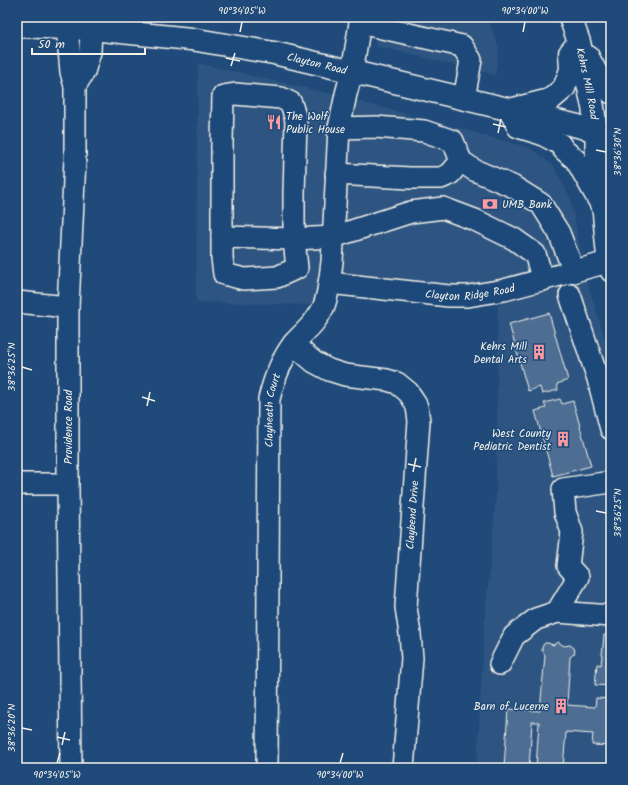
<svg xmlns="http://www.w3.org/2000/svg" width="628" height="785" font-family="Kalam,sans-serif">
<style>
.built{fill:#2d5581}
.building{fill:#4d6e92;stroke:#f4f1e8}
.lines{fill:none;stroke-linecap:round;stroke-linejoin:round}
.minor-casing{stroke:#f4f1e8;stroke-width:24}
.major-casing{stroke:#f4f1e8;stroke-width:25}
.minor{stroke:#1f4a7a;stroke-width:21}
.major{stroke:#1f4a7a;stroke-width:22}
.ticks{fill:none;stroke:#f4f1e8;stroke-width:1.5}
.labels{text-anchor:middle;stroke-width:3;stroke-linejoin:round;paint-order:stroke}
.street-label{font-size:11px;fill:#f4f1e8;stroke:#1f4a7a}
.poi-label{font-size:11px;fill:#f4f1e8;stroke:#1f4a7a;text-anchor:end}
.neatline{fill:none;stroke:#f4f1e8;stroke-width:1.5}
.ticks-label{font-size:10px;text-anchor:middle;fill:#f4f1e8}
</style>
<rect width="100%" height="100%" fill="#1f4a7a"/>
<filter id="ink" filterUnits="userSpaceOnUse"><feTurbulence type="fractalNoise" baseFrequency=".025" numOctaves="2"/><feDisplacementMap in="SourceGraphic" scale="8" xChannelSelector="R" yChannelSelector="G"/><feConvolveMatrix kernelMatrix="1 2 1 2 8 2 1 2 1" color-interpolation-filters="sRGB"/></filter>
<g filter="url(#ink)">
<!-- built -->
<g class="built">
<polygon points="373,17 487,17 499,48 495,75 376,46"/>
<polygon points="198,63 327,93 462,129 530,148 553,165 570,197 587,282 611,357 611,768 477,768 484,630 496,498 498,303 492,281 437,287 349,277 311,305 196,302"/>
</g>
<!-- building -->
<g class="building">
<polygon points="549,313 568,380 557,384 558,390 542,394 540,387 528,391 509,324"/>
<polygon points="560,399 562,404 573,401 591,466 553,476 535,411 546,408 544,403"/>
<polygon points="604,635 611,636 611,686 595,685 597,664 601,665"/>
<polygon points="558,642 564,646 570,645 574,648 575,651 574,654 570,657 567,705 595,707 596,698 611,699 611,746 592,745 593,734 566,732 563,768 536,768 539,722 532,722 529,768 504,768 508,709 540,711 545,655 542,650 542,648 543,645 545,643 548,643 553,645"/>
</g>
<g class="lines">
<!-- minor casing -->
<g class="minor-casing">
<g id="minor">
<polyline points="360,23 462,46 471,60 464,99"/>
<polyline points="67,27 71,72 75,86 75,159 68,307 68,484 71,768"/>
<polyline points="75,86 84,72 90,52 91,29"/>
<polygon points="235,94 281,98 291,103 296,120 294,194 294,239 297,268 277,277 244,279 224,274 222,258 222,143 223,96"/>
<polyline points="509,110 518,127 541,134 560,144 564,150 576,160 603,208"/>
<polyline points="339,128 376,127 424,131 453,141 461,161 474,170 512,186 541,204 559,233 574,272"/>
<polyline points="596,131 596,150 603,208 608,262 611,271"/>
<polyline points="336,174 410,178 441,178 450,174 461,161"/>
<polyline points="222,237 294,239 333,237 411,212 443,208 475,220 514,239 535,254 543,280"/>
<path id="s1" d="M 329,283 L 449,296 L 468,296 L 504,290 L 608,262"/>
<polyline points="570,295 598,379 611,429"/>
<polyline points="17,302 68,307"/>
<polyline points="293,344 314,362 329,370 345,375 387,380 397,383 408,392 413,399 417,407 419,421 406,607 410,634 412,658 403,768"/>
<polyline points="17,485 21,484 68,484"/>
<polyline points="557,612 611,616"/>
<polyline points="500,664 514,636 536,619 557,612 578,577 568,566 572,532 565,512 563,489 611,482"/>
<path id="s2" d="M 267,768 L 269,399 C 274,379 281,359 294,343 C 305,331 316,323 323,308 C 329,295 330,276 332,262 L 339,128 L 346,94 L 352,72 L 360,23 L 360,17"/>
</g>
</g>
<!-- major casing -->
<g class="major-casing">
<g id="major">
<path id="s3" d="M 570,17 L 579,42 L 593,107 L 596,131"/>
<path id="s4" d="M 17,26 L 91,29 L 191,39 L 274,53 L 611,134"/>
<polyline points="588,57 599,78 611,92"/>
<polyline points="514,109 550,100 564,88 571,70 570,53 576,46"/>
<polyline points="603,208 611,200"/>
</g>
</g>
<!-- minor -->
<use href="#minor" class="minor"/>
<!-- major -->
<use href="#major" class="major"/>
</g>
</g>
<!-- ticks -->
<path class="ticks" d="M 240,32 L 242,22M 523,32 L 525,22M 226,58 L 240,61M 231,66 L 235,53M 493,124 L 506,127M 498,133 L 501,119M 596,150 L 606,152M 22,367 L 32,370M 142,397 L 155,401M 147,406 L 150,392M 408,464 L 421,467M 413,472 L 416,458M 596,511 L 606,513M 22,728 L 32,730M 57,737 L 70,740M 62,745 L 65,732M 57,763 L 60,753M 340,763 L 343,753"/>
<!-- icons -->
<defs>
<g id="restaurant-bare" transform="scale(1.2)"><path d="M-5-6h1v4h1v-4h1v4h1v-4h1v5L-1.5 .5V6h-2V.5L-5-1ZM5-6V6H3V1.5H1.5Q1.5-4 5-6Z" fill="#ff9aa2" stroke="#1f4a7a" stroke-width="2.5" paint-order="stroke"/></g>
<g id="bank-bare" transform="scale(1.2)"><path d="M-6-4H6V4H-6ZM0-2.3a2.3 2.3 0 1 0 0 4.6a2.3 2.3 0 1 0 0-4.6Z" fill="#ff9aa2" stroke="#1f4a7a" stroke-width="2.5" paint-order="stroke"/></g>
<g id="building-bare" transform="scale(1.2)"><path d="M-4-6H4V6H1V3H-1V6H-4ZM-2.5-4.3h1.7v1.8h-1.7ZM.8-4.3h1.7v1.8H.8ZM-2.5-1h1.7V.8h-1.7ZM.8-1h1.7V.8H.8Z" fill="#ff9aa2" stroke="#1f4a7a" stroke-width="2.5" paint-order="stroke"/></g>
</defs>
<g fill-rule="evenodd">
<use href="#restaurant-bare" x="274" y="122"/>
<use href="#bank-bare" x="490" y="204"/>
<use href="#building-bare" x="539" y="352"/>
<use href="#building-bare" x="563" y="439"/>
<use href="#building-bare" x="561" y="706"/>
</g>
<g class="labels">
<!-- street labels -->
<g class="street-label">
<text dy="4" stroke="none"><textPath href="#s4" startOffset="303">Clayton Road</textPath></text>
<text dy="4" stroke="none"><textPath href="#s3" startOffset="69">Kehrs Mill Road</textPath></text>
<text dy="4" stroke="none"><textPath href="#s1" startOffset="142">Clayton Ridge Road</textPath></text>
<text dy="4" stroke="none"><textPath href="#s2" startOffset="358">Clayheath Court</textPath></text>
<text transform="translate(68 427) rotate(-90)" y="4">Providence Road</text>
<text transform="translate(412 515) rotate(-86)" y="4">Claybend Drive</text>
</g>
<!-- poi labels -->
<g class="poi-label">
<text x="286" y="120" text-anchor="start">The Wolf<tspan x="286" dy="13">Public House</tspan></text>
<text x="502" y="208" text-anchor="start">UMB Bank</text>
<text x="527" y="350">Kehrs Mill<tspan x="527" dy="13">Dental Arts</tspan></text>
<text x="551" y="437">West County<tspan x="551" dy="13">Pediatric Dentist</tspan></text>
<text x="549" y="710">Barn of Lucerne</text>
</g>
</g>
<!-- margin -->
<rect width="628" height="785" fill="none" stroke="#1f4a7a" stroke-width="44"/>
<!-- scale -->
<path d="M32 48v6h113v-6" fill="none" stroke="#f4f1e8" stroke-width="2"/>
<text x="38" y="48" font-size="12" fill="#f4f1e8" stroke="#1f4a7a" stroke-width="3" paint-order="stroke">50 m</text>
<rect x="22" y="22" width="584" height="741" class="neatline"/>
<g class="ticks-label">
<text x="242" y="14">90°34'05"W</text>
<text x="525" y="14">90°34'00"W</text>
<text transform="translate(617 152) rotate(-90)" y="4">38°36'30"N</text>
<text transform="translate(11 367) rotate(-90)" y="4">38°36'25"N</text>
<text transform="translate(617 513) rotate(-90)" y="4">38°36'25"N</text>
<text transform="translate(11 728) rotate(-90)" y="4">38°36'20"N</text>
<text x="57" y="778">90°34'05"W</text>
<text x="340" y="778">90°34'00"W</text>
</g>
</svg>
